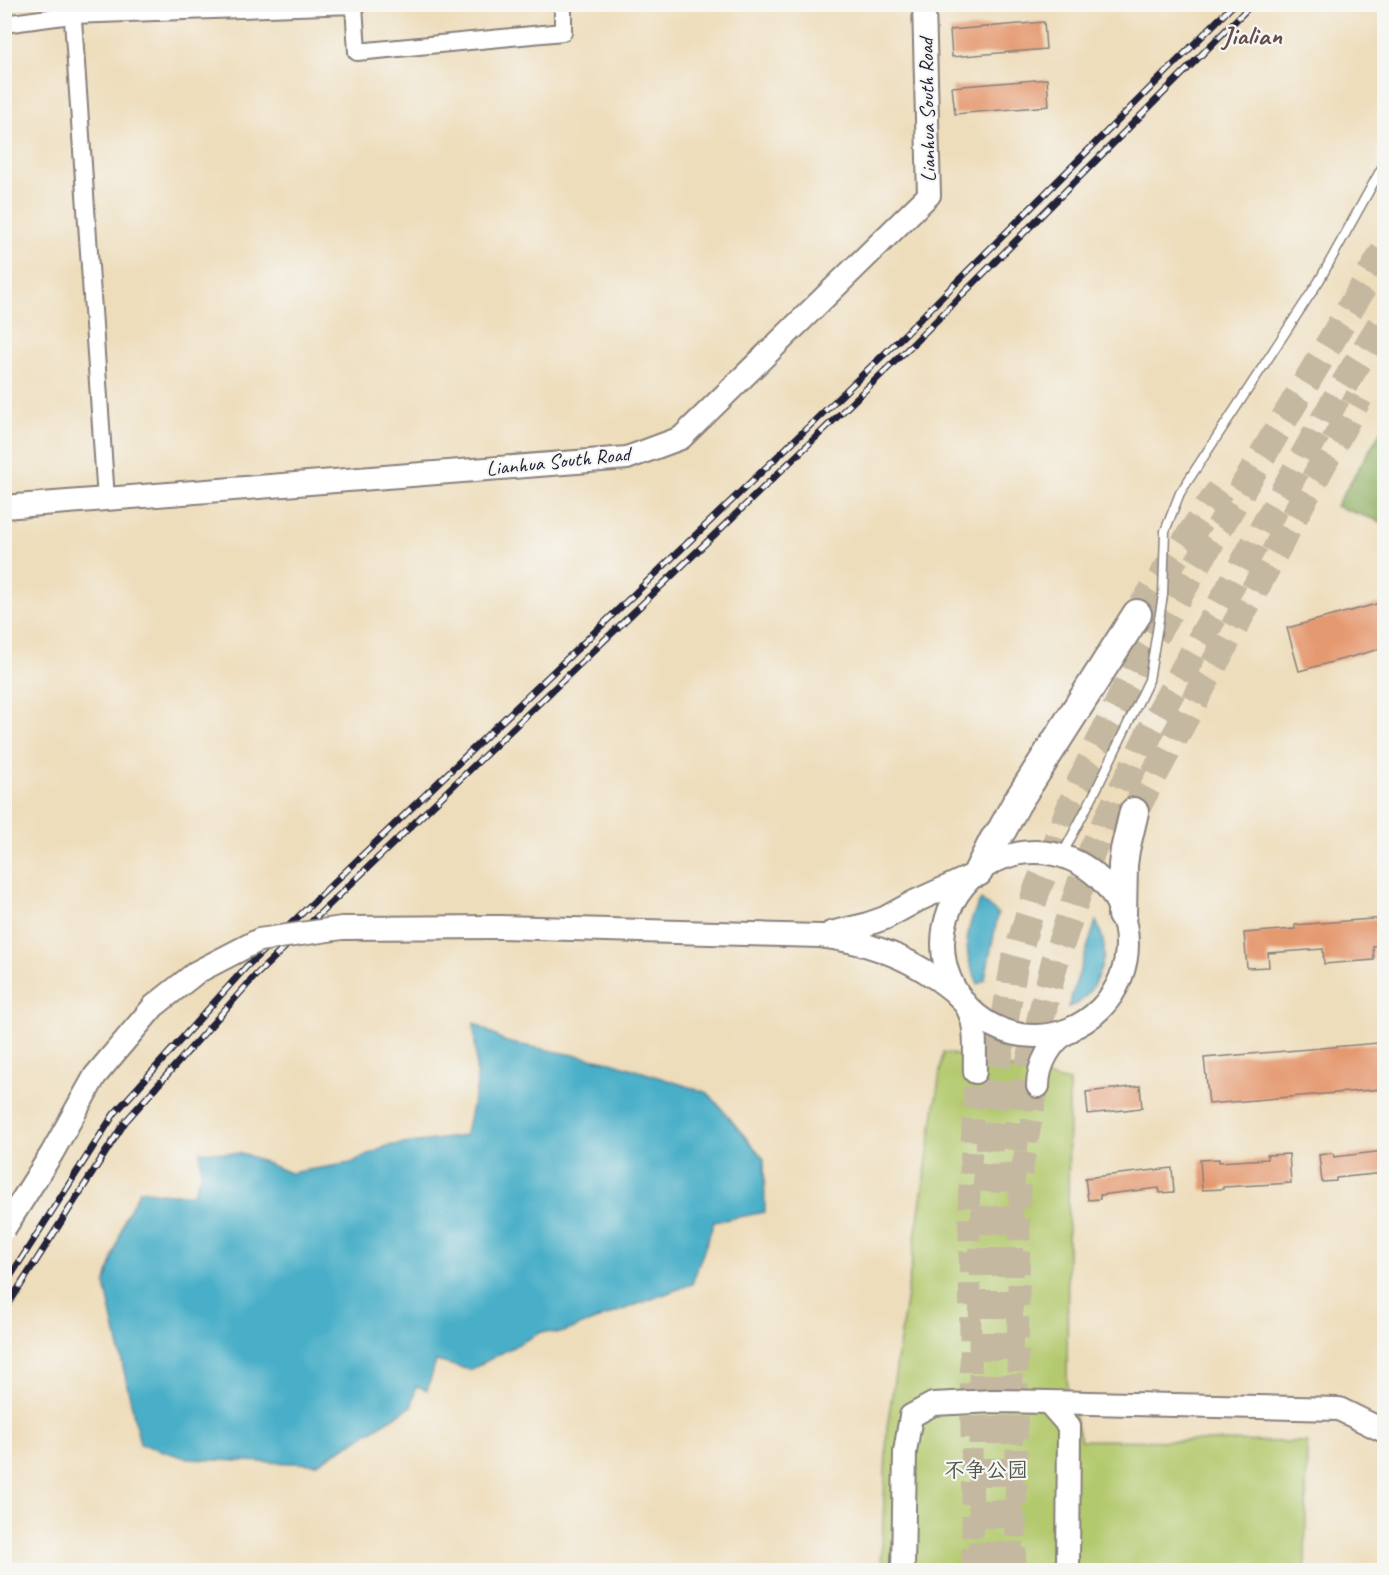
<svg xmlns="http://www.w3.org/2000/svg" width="1389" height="1575" font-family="Caveat,'LXGW WenKai TC',sans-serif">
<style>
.green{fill:#b3c96d;stroke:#6a7654;stroke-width:1.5}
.forest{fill:#8ead60;stroke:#58684e;stroke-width:1.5}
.water{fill:#49afc8;stroke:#366882;stroke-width:1.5}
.building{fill:#e5996f}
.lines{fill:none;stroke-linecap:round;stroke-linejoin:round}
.secondary-tunnel{stroke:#c5b8a1;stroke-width:22;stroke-dasharray:22 11;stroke-linecap:butt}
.highway-tunnel{stroke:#c5b8a1;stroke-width:28;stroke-dasharray:28 14;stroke-linecap:butt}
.lane-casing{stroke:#88807b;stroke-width:11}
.street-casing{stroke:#88807b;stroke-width:20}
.secondary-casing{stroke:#88807b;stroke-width:26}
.highway-casing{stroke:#88807b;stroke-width:32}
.lane{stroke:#fff;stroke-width:8}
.street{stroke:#fff;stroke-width:16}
.secondary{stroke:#fff;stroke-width:22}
.highway{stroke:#fff;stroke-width:28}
.rail-casing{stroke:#22223b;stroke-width:7}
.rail{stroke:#f6f6f2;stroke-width:4.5;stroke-dasharray:14;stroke-linecap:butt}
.secondary-bridge-casing{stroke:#88807b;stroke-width:26;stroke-linecap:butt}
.secondary-bridge{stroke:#fff;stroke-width:22}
.labels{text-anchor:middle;stroke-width:4.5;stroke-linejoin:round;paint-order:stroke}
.street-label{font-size:21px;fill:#22223b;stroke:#f6f6f2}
.park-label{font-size:21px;fill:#4e544a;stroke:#f6f6f2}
.district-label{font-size:27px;font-weight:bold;fill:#664c4d;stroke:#f6f6f2}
</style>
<rect width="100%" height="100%" fill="#f6f6f2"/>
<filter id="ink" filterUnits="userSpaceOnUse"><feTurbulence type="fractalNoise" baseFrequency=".0167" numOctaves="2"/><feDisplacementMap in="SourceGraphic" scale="12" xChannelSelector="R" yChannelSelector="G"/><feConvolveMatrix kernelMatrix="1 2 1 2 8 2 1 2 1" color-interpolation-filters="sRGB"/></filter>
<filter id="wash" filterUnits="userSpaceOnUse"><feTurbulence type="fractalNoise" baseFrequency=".008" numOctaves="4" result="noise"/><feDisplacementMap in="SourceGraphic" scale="24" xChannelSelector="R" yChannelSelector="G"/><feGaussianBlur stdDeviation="1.35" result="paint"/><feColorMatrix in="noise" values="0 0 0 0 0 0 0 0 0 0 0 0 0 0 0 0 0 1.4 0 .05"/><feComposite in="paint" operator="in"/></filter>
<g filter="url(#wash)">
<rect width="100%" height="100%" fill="#edb"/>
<!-- green -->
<polygon class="green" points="943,1052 1069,1082 1067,1389 1081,1440 1307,1442 1305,1570 881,1570 887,1428"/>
<!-- forest -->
<polygon class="forest" points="1384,426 1384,523 1336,506"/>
<!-- water -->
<g class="water">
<path d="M 981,900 L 998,914 L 985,979 L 978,984 C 975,975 969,965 968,956 C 965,935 970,918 981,900 Z"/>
<path d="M 1096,921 C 1101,931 1105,942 1104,954 C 1103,969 1091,995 1077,1004 C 1074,1005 1071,1006 1068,1007 Z"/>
<polygon points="474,1023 506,1042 611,1062 708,1093 764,1159 765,1212 714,1222 692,1284 561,1333 541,1332 470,1370 436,1361 427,1390 416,1386 412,1406 317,1464 189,1459 140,1444 105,1284 125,1218 140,1190 169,1194 193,1194 201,1173 200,1151 245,1154 290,1173 351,1163 387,1146 465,1136 477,1085"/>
</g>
<g id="blocks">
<!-- building -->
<g class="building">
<polygon points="1044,22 1046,49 952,57 950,30"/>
<polygon points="1047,79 1049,106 955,114 952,87"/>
<polygon points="1384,602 1384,648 1299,671 1287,628"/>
<polygon points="1384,918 1384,945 1373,946 1374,960 1324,964 1323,949 1268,953 1269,967 1247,968 1244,933 1295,929 1295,925"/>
<polygon points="1378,1043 1382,1089 1209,1104 1204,1058"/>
<polygon points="1140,1086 1142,1108 1088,1114 1086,1092"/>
<polygon points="1384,1151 1384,1173 1336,1178 1336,1181 1322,1182 1319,1155 1333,1153 1334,1157"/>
<polygon points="1289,1154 1291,1183 1223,1187 1223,1189 1202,1190 1200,1160 1219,1159 1219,1162 1267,1159 1267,1155"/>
<polygon points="1172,1168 1174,1192 1160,1193 1159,1188 1100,1195 1100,1199 1088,1200 1085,1178"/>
</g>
</g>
</g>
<g filter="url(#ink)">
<use href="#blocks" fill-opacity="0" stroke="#88807b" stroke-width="1.5"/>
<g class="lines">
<!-- secondary-tunnel -->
<g class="secondary-tunnel">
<polyline points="973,1570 969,1200 975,1072"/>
<polyline points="1015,1570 1020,1180 1038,1086"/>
</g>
<!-- highway-tunnel -->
<g class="highway-tunnel">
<polyline points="1137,614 1220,490"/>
<polyline points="1134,812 1359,397"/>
<polyline points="982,1570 983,1245 988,1167 996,1073 1014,965 1036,892 1081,781 1136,667 1384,252"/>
<polyline points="1009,1570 1009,1210 1013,1151 1024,1085 1055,961 1092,851 1159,714 1342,388 1384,319"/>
</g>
<!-- lane casing -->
<g class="lane-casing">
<polyline id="lane" points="1061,857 1096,790 1149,680 1163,595 1165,531 1180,493 1319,281 1384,164"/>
</g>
<!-- street casing -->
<g class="street-casing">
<g id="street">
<polyline points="72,5 106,499"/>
<polyline points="4,24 71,15 354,5 357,52 563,32 563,4"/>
</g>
</g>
<!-- secondary casing -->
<g class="secondary-casing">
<g id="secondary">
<polyline points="4,507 627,458 681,438 929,195 924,4"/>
<circle cx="1035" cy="944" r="92"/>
<path d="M 499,927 L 820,936 C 862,941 902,954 937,979 C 948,987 960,995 967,1007 C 978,1027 974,1050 975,1072"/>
<polyline points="831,933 865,925 885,918 916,901 969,877"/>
<path d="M 1038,1086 C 1038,1065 1051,1040 1070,1031"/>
<polyline points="1048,1402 1339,1409 1384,1431"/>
<polyline points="903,1570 905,1452 911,1416 933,1404 994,1401 1048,1402 1069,1426 1068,1570"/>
</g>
</g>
<!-- highway casing -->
<g class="highway-casing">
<g id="highway">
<polyline points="978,872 994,840 1002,830 1016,804 1137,614"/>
<polyline points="1122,915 1123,865 1125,850 1134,812"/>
</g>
</g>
<!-- lane -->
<use href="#lane" class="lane"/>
<!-- street -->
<use href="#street" class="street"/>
<!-- secondary -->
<use href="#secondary" class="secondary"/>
<!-- highway -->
<use href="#highway" class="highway"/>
<!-- rail casing -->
<g class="rail-casing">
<g id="rail">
<polyline points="4,1286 114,1114 246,967 905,334 1234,4"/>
<polyline points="4,1311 125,1122 255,976 914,343 1252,4"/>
</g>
</g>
<!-- rail -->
<use href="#rail" class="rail"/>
<!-- secondary-bridge casing -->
<g class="secondary-bridge-casing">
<polyline id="secondary-bridge" points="4,1229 52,1153 95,1076 154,1006 197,972 259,940 342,928 499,927"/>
</g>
<!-- secondary-bridge -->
<use href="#secondary-bridge" class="secondary-bridge"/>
</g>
</g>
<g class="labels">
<!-- street labels -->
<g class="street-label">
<text transform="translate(927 110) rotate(-91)" y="7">Lianhua South Road</text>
<text transform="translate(558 461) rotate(-6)" y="7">Lianhua South Road</text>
</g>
<!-- park labels -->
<g class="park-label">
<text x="986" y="1477">不争公园</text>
</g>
<!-- district labels -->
<g class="district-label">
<text x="1252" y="44">Jialian</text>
</g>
</g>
<!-- margin -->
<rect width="1389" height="1575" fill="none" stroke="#f6f6f2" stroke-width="24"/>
</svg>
